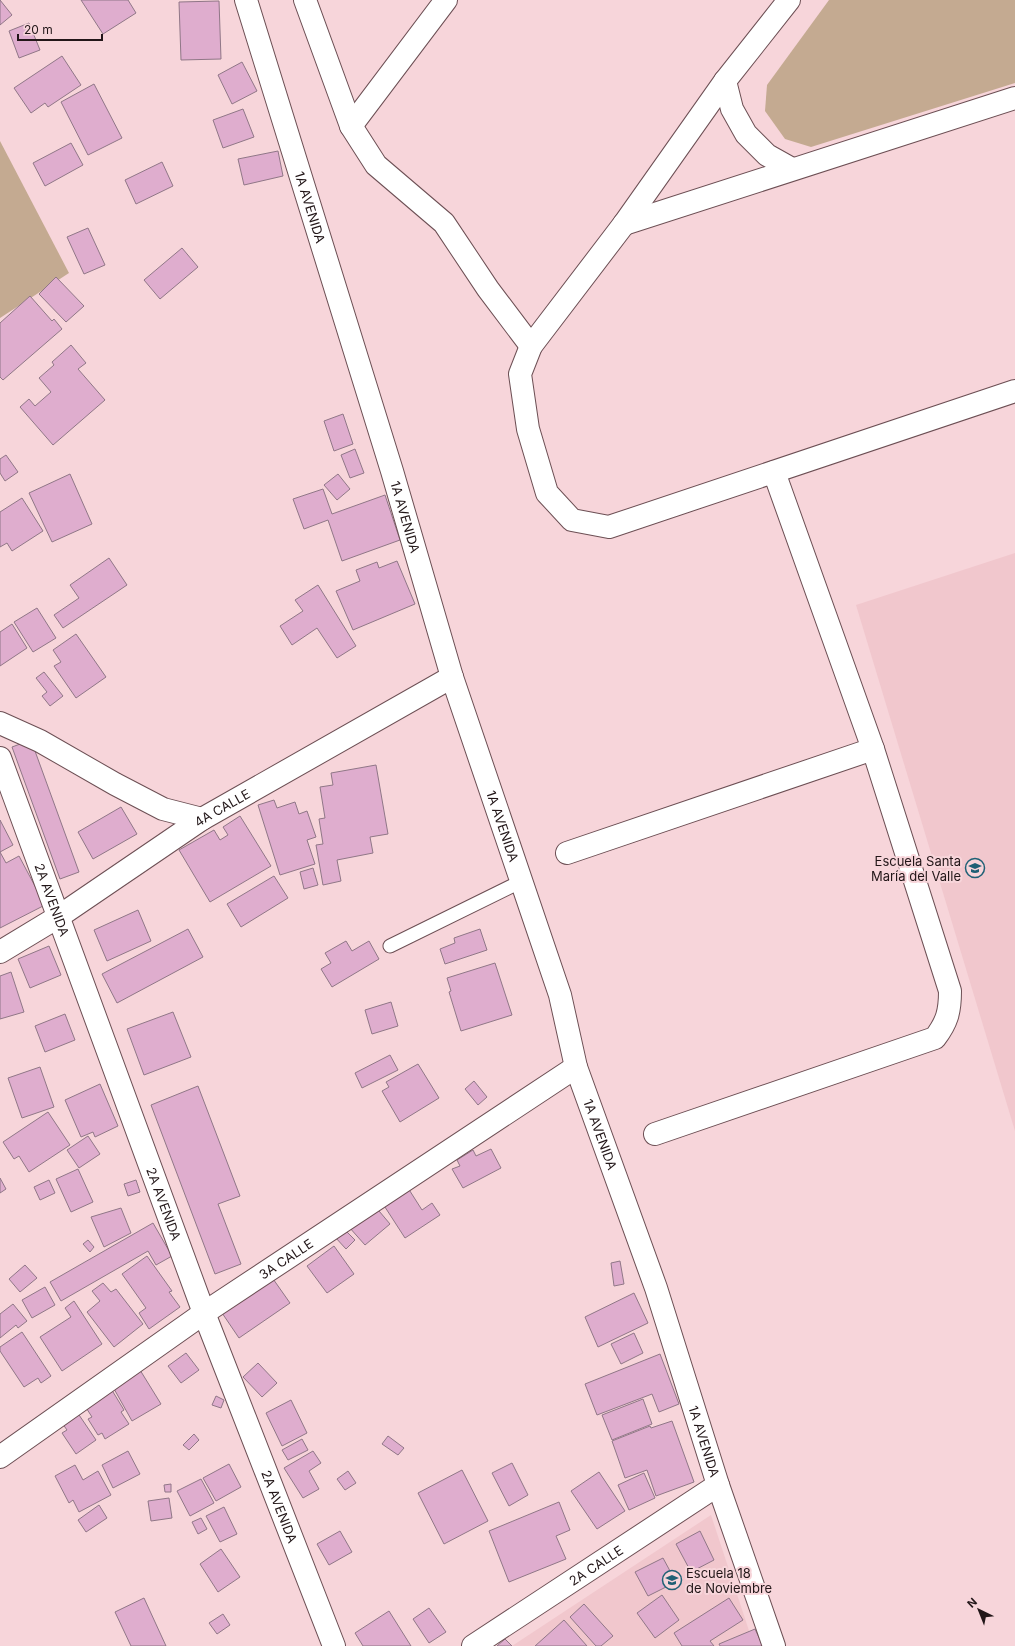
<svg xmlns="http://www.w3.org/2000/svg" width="1015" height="1646" font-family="Inter,sans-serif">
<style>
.built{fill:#f1c7cd}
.green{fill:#c4aa91}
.building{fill:#dfadce;stroke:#907787}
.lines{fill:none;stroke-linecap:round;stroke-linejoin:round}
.lane-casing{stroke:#6c4f54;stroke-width:15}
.street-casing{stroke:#6c4f54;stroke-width:24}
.lane{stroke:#fff;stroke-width:13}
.street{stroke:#fff;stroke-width:22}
.labels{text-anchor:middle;stroke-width:4;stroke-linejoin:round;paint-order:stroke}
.street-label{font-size:13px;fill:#221618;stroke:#f7d5da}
.poi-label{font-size:13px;fill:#221618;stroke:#f7d5da;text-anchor:end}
</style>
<rect width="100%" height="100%" fill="#f7d5da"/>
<!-- built -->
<g class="built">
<polygon points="1015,553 1015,1131 856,605"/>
<polygon points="711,1515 754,1646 512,1646"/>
</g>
<!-- green -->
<g class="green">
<polygon points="829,0 1015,0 1015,83 811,147 785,139 765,111 767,85"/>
<polygon points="0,141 69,273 0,318"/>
</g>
<!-- building -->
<g class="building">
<polygon points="0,0 12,15 0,25"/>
<polygon points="81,0 128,0 136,13 103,34"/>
<polygon points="219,1 221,59 181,60 179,2"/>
<polygon points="29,23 40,50 19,58 9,31"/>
<polygon points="62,56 81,85 48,107 45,103 31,113 14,88"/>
<polygon points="242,62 257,91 232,104 218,75"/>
<polygon points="94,84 122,138 88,155 61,102"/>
<polygon points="243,109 254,137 223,148 213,120"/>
<polygon points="71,143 83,165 45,186 33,163"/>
<polygon points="278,151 283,176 244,185 238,159"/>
<polygon points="162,162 173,186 136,204 125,180"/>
<polygon points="88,228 105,265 84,274 67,237"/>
<polygon points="182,248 198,267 160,299 144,280"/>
<polygon points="56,277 84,306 66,322 39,294"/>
<polygon points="30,296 52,321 54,319 62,329 3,380 0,377 0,323"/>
<polygon points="71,345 86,363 78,369 105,400 53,445 20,407 29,399 35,406 51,392 39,378 54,365 52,362"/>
<polygon points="343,414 353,444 334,451 324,421"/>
<polygon points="355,449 364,473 350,478 341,455"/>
<polygon points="6,455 18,472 5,481 0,473 0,459"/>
<polygon points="70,474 92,524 52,542 29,493"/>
<polygon points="338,474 350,489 337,500 324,485"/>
<polygon points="323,489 332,514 385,495 400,540 342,561 328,520 304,529 293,499"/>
<polygon points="22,498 43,531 12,551 7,543 0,547 0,512"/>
<polygon points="109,558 127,585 63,628 54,615 79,598 70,585"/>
<polygon points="397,561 415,604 353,630 336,591 360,581 356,570 377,562 379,568"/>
<polygon points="318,585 356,646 337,658 317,628 292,645 280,626 303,611 295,600"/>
<polygon points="37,608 56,638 33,652 14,622"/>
<polygon points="12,624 27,648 0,666 0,632"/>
<polygon points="76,634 106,677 76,698 54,666 61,662 53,650"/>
<polygon points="44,672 63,696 50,706 42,696 47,692 36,678"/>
<polygon points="31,740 79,872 60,879 12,747"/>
<polygon points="376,765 388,834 370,837 373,853 337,860 341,881 323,885 316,845 323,844 319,819 325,818 320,787 333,785 331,773"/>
<polygon points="274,800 277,808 295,802 299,814 307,811 316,837 307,840 315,864 280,875 258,805"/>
<polygon points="121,807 137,834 93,859 78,832"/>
<polygon points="240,816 271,866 210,902 179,850 214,830 220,840 228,835 223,827"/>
<polygon points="0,820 13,845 0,852 6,863 19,856 45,905 0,928"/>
<polygon points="313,868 318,885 304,889 300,872"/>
<polygon points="274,876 288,898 241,927 227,904"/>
<polygon points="138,910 151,941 107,961 94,930"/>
<polygon points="188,929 203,957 117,1003 102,974"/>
<polygon points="480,929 487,950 445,964 440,949 455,943 454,938"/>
<polygon points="346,941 352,951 369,941 379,959 332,987 321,969 331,963 325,953"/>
<polygon points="49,946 61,975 30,988 18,959"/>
<polygon points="495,963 512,1015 461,1031 449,992 451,991 447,978"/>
<polygon points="11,972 24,1012 0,1019 0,976"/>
<polygon points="391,1002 398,1026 372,1034 365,1010"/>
<polygon points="173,1012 191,1057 144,1075 127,1029"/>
<polygon points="65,1014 75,1040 45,1052 35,1026"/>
<polygon points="390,1055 398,1070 362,1088 355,1073"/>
<polygon points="418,1064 439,1098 400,1122 382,1091 389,1087 386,1082"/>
<polygon points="40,1067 54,1107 22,1118 8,1078"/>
<polygon points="474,1081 487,1097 478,1105 465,1089"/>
<polygon points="100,1084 118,1126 95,1137 93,1132 81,1137 65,1100"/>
<polygon points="198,1086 240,1196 218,1204 241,1264 215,1274 151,1105"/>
<polygon points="48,1112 70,1145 29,1172 19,1156 14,1159 3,1142"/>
<polygon points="88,1136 100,1154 79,1168 67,1150"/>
<polygon points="491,1149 501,1168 463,1188 452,1169 460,1166 457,1160 473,1150 476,1156"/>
<polygon points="78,1169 93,1202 71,1212 56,1179"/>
<polygon points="0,1178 6,1189 0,1193"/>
<polygon points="49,1180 55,1193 40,1200 34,1187"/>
<polygon points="136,1180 140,1192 128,1196 124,1184"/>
<polygon points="408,1188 422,1210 432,1203 440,1215 405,1238 383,1204"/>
<polygon points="374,1205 390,1224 365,1245 349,1227"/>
<polygon points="121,1208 131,1233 104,1247 91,1217"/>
<polygon points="153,1223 172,1256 156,1265 148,1251 61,1301 50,1282"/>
<polygon points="344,1229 355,1240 346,1249 335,1237"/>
<polygon points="88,1240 94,1247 90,1252 83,1244"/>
<polygon points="334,1246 354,1274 327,1293 307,1266"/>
<polygon points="147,1256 172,1291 169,1292 180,1307 149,1329 139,1313 146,1308 122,1274"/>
<polygon points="620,1261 624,1284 614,1286 611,1263"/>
<polygon points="25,1265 37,1278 20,1292 9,1279"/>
<polygon points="271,1276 290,1303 239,1338 220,1310"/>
<polygon points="103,1283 111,1292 116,1289 143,1324 114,1347 87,1312 100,1301 92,1291"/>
<polygon points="45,1287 55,1305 32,1318 22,1300"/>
<polygon points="634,1293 648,1323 598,1347 585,1317"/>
<polygon points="74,1301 102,1344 62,1371 40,1337 71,1317 65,1308"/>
<polygon points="13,1304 27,1321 18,1328 16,1325 0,1338 0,1314"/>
<polygon points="22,1332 51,1376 41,1383 38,1378 24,1387 0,1351 0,1347"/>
<polygon points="634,1333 643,1353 621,1364 611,1344"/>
<polygon points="186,1353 199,1370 181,1383 168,1366"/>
<polygon points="660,1354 679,1404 659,1412 652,1394 597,1415 585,1384"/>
<polygon points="258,1363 277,1383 262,1397 243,1377"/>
<polygon points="140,1370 161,1404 132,1421 113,1387"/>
<polygon points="110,1387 124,1410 121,1412 129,1424 105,1439 102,1433 98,1435 88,1419 92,1417 83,1403"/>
<polygon points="216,1396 224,1400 221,1408 212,1405"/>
<polygon points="643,1399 652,1424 612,1440 602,1415"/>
<polygon points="291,1400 307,1433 282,1446 266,1413"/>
<polygon points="75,1409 96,1440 76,1454 62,1433 67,1430 60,1420"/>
<polygon points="672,1421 694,1482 656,1496 647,1470 625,1478 612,1441 650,1426 651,1428"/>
<polygon points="194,1434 199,1440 189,1450 183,1445"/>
<polygon points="388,1436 404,1448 398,1455 382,1444"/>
<polygon points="302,1439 308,1450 288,1460 282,1450"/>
<polygon points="128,1451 140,1474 113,1488 102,1465"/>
<polygon points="313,1451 321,1463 309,1471 319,1489 303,1498 284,1468"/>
<polygon points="512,1463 528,1495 509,1506 492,1473"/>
<polygon points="229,1464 241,1487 216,1501 203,1478"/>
<polygon points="75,1465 83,1480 98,1471 111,1495 79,1512 73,1500 69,1503 55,1476"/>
<polygon points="462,1470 488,1521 444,1544 418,1493"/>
<polygon points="348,1471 356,1483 345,1490 337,1479"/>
<polygon points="599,1472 625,1511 597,1529 571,1491"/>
<polygon points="644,1473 655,1498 629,1510 618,1485"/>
<polygon points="201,1479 214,1503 190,1516 177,1491"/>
<polygon points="171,1484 171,1492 165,1492 164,1485"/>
<polygon points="169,1498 172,1518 151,1521 148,1501"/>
<polygon points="559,1502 570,1530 556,1536 566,1559 509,1582 489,1531"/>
<polygon points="99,1505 107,1518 86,1532 78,1520"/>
<polygon points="224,1507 237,1534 220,1542 206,1516"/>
<polygon points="201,1518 207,1529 198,1534 192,1522"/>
<polygon points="340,1531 352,1552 329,1565 317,1544"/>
<polygon points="700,1531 714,1560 691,1572 676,1544"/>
<polygon points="221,1549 240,1577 218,1592 200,1564"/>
<polygon points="663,1558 676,1582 648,1596 635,1572"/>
<polygon points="662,1595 679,1620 655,1638 637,1613"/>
<polygon points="144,1598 166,1646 131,1646 115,1612"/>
<polygon points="729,1598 743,1620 710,1641 714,1646 682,1646 674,1633"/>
<polygon points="584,1604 613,1636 601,1646 596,1646 570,1617"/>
<polygon points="429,1608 446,1632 429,1643 413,1619"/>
<polygon points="389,1611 411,1646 363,1646 355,1633"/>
<polygon points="223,1614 230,1625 217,1634 209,1623"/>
<polygon points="564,1620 587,1646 535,1646"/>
<polygon points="755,1629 763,1646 720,1646 719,1644"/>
<polygon points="505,1639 512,1646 497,1646"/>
</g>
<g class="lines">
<!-- lane casing -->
<g class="lane-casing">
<polyline id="lane" points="390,946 522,881"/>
</g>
<!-- street casing -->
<g class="street-casing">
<g id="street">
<path id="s1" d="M 246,0 L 392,471 L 452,677 L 560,995 L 576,1067 L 656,1288 L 718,1485 L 774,1646"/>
<polyline points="305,0 351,126 376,165 444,223 488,289 531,346"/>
<polyline points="789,0 725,81 624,224 531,346 520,374 528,429 547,493 572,520 609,527 1015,391"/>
<polyline points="725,81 732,109 746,134 767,155 792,169"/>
<polyline points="351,126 446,0"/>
<polyline points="624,224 1015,98"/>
<polyline points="0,723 40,741 115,784 163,809 202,819"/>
<path id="s2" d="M 0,758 L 204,1313 L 334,1646"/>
<polyline points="567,853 873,749"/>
<path id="s3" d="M 0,952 L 58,917 L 202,819 L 452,677"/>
<path d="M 655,1134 L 935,1038 C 947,1022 950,1012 950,991 L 873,749 L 774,472"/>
<path id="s4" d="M 0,1457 L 204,1313 L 576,1067"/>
<path id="s5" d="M 473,1646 L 718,1485"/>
</g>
</g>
<!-- lane -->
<use href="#lane" class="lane"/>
<!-- street -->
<use href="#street" class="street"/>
</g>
<!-- icons -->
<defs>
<g id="school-ring" transform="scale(1)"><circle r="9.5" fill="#f7d5da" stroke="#1f6075" stroke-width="1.5"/><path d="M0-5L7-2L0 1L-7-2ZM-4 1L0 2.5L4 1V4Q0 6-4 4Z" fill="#1f6075"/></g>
</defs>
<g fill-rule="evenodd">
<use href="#school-ring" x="975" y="868"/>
<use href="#school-ring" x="672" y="1580"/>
</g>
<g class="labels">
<!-- street labels -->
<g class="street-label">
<text dy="5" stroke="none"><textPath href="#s1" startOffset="217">1A AVENIDA</textPath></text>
<text dy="5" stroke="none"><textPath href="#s1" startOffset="541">1A AVENIDA</textPath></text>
<text dy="5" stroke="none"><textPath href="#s3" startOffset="265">4A CALLE</textPath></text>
<text dy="5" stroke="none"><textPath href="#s1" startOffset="865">1A AVENIDA</textPath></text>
<text dy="5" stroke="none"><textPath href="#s2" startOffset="151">2A AVENIDA</textPath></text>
<text dy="5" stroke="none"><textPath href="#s1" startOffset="1189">1A AVENIDA</textPath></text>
<text dy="5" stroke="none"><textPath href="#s2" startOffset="475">2A AVENIDA</textPath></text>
<text dy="5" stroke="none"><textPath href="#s4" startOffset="348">3A CALLE</textPath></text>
<text dy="5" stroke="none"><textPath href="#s1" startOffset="1513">1A AVENIDA</textPath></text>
<text dy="5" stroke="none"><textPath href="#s2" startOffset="799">2A AVENIDA</textPath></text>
<text dy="5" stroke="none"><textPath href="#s5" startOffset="147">2A CALLE</textPath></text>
</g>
<!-- poi labels -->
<g class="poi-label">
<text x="961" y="866">Escuela Santa<tspan x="961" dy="15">María del Valle</tspan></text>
<text x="686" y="1578" text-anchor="start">Escuela 18<tspan x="686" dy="15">de Noviembre</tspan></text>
</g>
</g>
<!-- north arrow -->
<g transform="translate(979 1610) rotate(317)" stroke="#f7d5da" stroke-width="3" paint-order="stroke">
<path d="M0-3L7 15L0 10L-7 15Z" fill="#221618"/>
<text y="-6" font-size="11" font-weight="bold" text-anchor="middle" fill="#221618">N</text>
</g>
<!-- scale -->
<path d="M18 34v6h84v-6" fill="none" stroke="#221618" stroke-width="2"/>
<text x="24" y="34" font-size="12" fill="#221618" stroke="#f7d5da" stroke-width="3" paint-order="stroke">20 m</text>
</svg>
